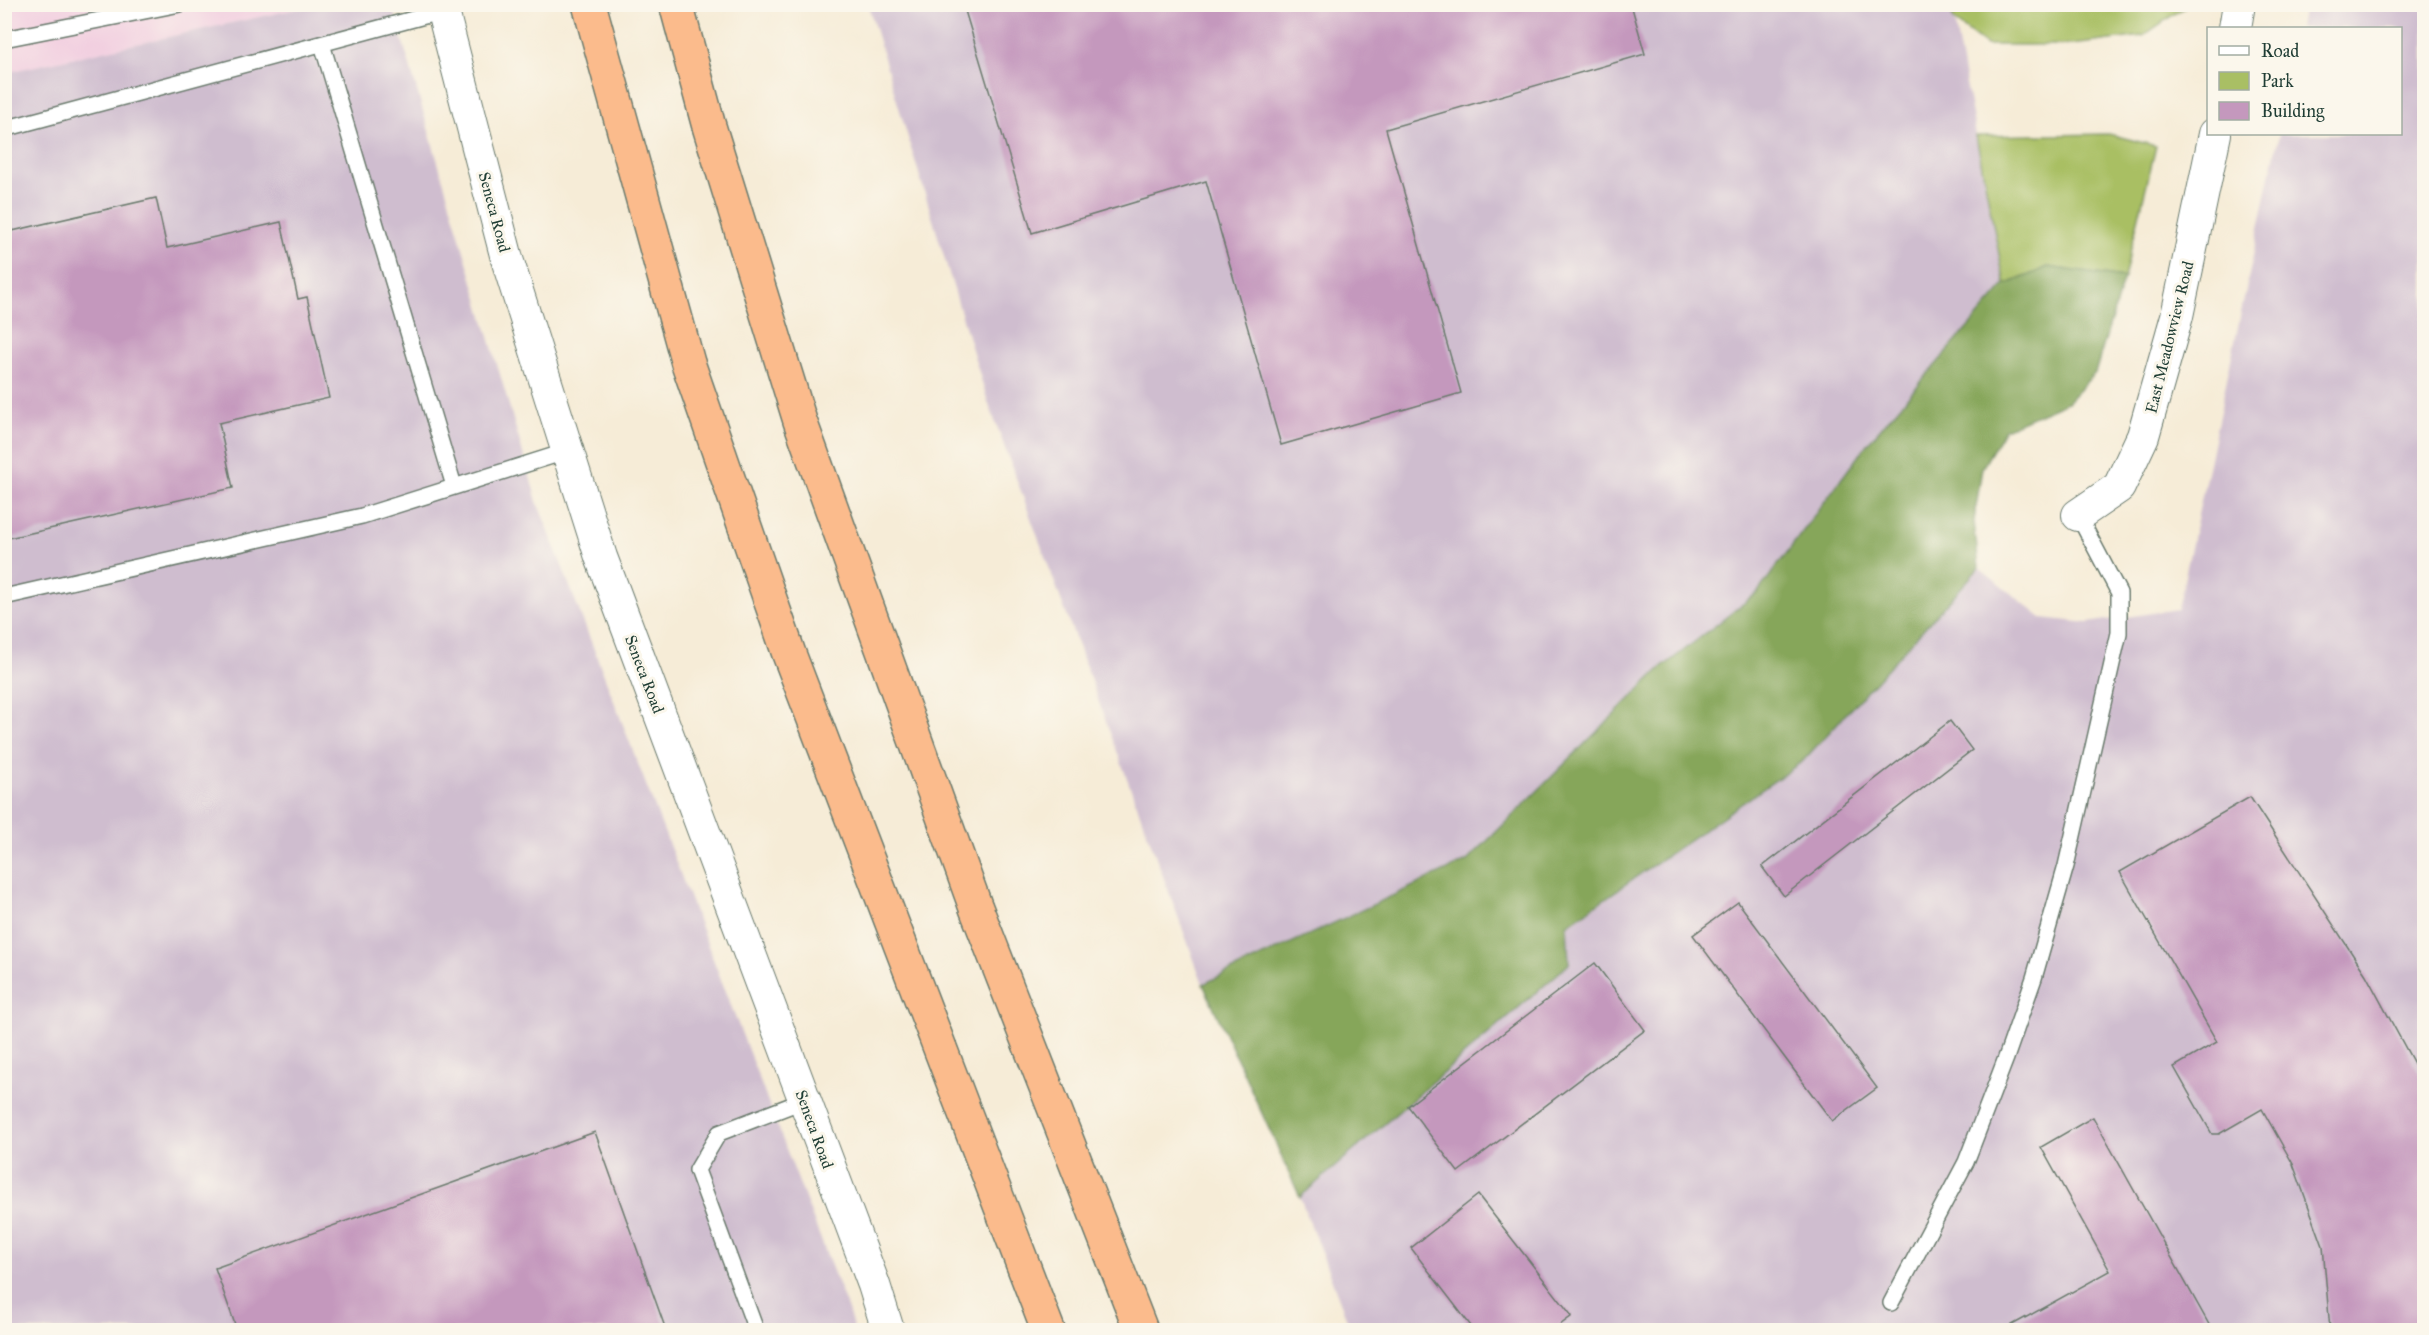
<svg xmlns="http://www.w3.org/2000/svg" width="2429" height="1335" font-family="'IM FELL Great Primer',serif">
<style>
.built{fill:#f2cfe0}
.industrial{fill:#cfbdcf}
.green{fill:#a9bf64;stroke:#647e4c;stroke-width:1.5}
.forest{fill:#86a65a;stroke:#527247;stroke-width:1.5}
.building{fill:#c498bd}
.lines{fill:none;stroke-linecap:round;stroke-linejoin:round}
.lane-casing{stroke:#6a7a6d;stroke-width:18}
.street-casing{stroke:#6a7a6d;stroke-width:34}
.highway-casing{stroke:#6a7a6d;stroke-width:36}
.lane{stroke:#fff;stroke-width:15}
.street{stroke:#fff;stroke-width:32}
.highway{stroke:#fbbb8c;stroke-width:33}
.labels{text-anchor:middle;stroke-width:6;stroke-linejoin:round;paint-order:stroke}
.street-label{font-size:16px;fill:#1f3d34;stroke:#fbf7ec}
</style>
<rect width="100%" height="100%" fill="#fbf7ec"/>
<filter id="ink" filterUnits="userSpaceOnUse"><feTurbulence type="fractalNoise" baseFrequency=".0167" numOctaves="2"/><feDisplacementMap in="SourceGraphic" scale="12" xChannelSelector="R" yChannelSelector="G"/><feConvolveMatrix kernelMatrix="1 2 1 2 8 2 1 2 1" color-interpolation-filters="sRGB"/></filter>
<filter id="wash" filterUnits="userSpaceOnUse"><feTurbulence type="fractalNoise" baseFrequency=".008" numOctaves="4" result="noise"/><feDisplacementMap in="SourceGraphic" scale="24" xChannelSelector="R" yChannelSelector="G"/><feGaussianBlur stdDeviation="1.35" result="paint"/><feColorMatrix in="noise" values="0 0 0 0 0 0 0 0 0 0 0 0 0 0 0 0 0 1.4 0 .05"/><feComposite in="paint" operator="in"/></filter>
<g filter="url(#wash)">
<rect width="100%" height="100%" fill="#f6ecd7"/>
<!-- built -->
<polygon class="built" points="5,4 314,5 5,73"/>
<!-- industrial -->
<g class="industrial">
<polygon points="314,5 392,5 537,501 848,1310 854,1330 5,1330 4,73"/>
<polygon points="868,5 1949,5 1954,21 2005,285 1867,444 1758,592 1660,669 1467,861 1203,984 988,402"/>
<polygon points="2304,5 2424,5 2424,1330 1351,1330 1300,1197 1569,964 1567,926 1803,761 1979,568 2042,618 2088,623 2178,609 2279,134 2400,134 2400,28 2300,28"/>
</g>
<!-- green -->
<g class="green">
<polygon points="1949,5 1949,4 2187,5 2143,36 2072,45 1986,45 1954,21"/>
<polygon points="2109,134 2156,146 2124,278 2048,267 2005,285 1976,136"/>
</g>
<!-- forest -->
<polygon class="forest" points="2048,267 2124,278 2095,373 2067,402 2005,429 1982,468 1974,521 1979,568 1803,761 1567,925 1569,964 1300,1197 1203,984 1467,861 1660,669 1758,592 1867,444 2005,285"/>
<g id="blocks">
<!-- building -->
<g class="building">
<polygon points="963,4 1631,4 1645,54 1386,129 1461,393 1281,445 1206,181 1032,233"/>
<polygon points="156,198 167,248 281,222 298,299 307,297 329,398 219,423 233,488 4,539 4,209 7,209 12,231"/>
<polygon points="1950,721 1972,750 1784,896 1762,867"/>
<polygon points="2250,797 2366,975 2424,1082 2424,1330 2330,1330 2323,1246 2293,1164 2262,1109 2219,1134 2212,1134 2174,1067 2217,1042 2120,872"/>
<polygon points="1738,902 1877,1088 1832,1121 1693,935"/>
<polygon points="1595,963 1645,1030 1458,1172 1408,1106"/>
<polygon points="2093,1117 2212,1330 2003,1330 2110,1271 2041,1147"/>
<polygon points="595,1132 666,1330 237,1330 215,1268"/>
<polygon points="1478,1195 1572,1316 1553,1330 1474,1330 1411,1248"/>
</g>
</g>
</g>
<g filter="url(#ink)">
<use href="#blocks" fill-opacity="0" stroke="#6a7a6d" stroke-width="1.5"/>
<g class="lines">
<!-- lane casing -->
<g class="lane-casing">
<g id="lane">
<polyline points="4,39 180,4"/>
<polyline points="322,44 454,486"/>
<polyline points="4,129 443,11"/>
<polyline points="4,597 362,516 568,451"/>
<polyline points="1891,1303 1966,1162 2006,1058 2034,978 2066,866 2119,633 2119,593 2078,515"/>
<polyline points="756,1330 697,1170 719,1133 805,1100"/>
</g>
</g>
<!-- street casing -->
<g class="street-casing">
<g id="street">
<polyline points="441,4 507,259 601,557 874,1285 888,1330"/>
<polyline points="2235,28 2239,4"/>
<polyline points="2078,515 2119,487 2143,436 2177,316 2215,134"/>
</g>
</g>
<!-- highway casing -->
<g class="highway-casing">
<g id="highway">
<polyline points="589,4 688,363 789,654 1048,1330"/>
<polyline points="676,4 708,123 800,421 976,908 1141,1330"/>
</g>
</g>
<!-- lane -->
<use href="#lane" class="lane"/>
<!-- street -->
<use href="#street" class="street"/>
<!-- highway -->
<use href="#highway" class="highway"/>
</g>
</g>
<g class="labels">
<!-- street labels -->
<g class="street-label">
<text transform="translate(495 212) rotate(75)" y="6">Seneca Road</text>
<text transform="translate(2169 337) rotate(-76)" y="6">East Meadowview Road</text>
<text transform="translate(645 674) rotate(69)" y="6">Seneca Road</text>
<text transform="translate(815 1129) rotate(70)" y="6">Seneca Road</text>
</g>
</g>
<!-- margin -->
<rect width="2429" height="1335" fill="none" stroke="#fbf7ec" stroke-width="24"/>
<!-- legend -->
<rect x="2207" y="27" width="195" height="108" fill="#fbf7ec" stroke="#a3ada2" stroke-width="1.5"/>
<rect x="2219" y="46" width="30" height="9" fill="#ffffff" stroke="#a3ada2" stroke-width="1.5"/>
<text x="2261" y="57" font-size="18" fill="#1f3d34">Road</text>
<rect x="2219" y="72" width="30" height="18" fill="#a9bf64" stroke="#a3ada2" stroke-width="1.5"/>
<text x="2261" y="87" font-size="18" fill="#1f3d34">Park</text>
<rect x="2219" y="102" width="30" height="18" fill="#c498bd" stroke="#a3ada2" stroke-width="1.5"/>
<text x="2261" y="117" font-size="18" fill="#1f3d34">Building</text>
</svg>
